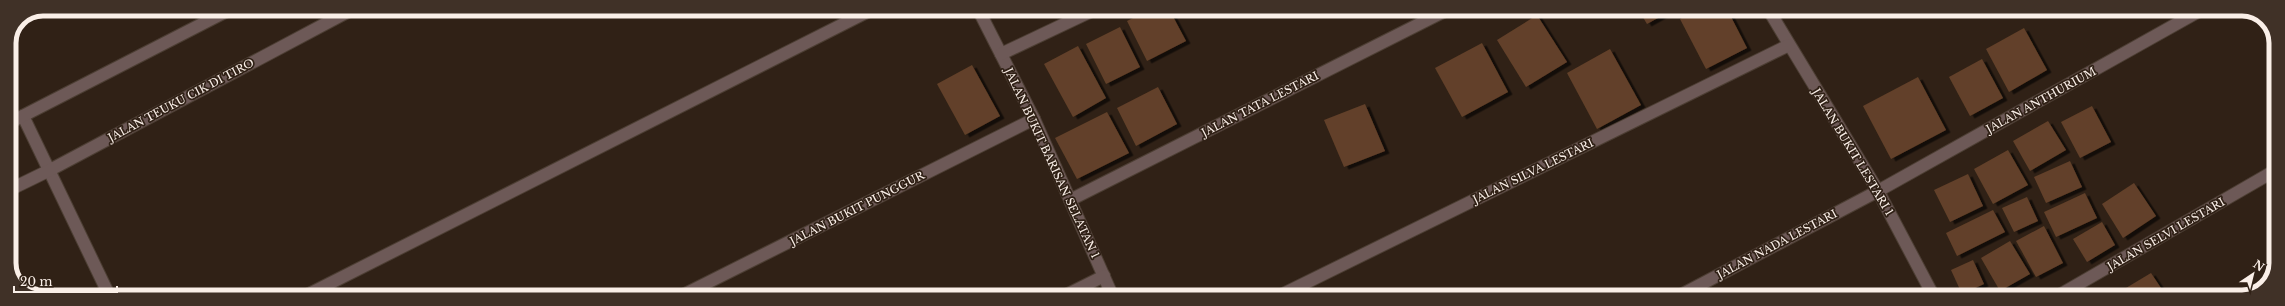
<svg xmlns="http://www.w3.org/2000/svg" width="2285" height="306" font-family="'Libre Baskerville',serif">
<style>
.building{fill:#624029;filter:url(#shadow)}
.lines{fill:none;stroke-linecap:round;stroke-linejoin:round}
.minor-casing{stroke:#4c3e33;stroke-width:14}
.minor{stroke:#6d5957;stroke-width:12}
.labels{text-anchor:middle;stroke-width:3.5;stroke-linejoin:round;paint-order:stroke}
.street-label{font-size:11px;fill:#faefe8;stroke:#302116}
.rim{fill:none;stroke:#faefe8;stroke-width:5}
</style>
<defs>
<filter id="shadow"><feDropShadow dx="4.5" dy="2.5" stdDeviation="0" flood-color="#0009"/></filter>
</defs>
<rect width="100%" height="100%" fill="#302116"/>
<!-- building -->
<g class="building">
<polygon points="1151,9 1169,9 1186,41 1147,61 1127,21"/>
<polygon points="1638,9 1674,9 1647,24"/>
<polygon points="1699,9 1727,9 1747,48 1706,69 1680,19"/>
<polygon points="1537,15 1567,62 1526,87 1497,40"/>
<polygon points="1120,27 1140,67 1106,84 1086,44"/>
<polygon points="2024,28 2047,70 2009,92 1986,49"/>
<polygon points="1482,43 1508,92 1462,117 1435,68"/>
<polygon points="1078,46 1106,98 1073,117 1044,64"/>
<polygon points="1610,49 1641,105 1597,129 1567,73"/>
<polygon points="1982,59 2003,98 1970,116 1949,77"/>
<polygon points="972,65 1000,116 965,135 937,84"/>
<polygon points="1918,77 1946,130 1891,159 1863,106"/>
<polygon points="1158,87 1177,124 1136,146 1117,108"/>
<polygon points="1365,104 1385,151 1344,167 1324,120"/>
<polygon points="2092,106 2111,142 2080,158 2061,122"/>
<polygon points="1107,112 1129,153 1077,179 1055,138"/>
<polygon points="2048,121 2066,150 2030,171 2013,141"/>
<polygon points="2008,150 2028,185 1993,204 1974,169"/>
<polygon points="2070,161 2082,187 2046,203 2034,177"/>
<polygon points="1968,174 1983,206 1950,222 1934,190"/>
<polygon points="2134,183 2156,216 2123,238 2102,204"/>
<polygon points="2085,193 2097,218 2056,237 2044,212"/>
<polygon points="2027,197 2038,221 2014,232 2002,208"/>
<polygon points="1993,210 2005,232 1957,256 1946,233"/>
<polygon points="2102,222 2115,245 2087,262 2073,239"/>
<polygon points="2044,226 2063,263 2036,277 2016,241"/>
<polygon points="2010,241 2030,274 2000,291 1981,258"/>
<polygon points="1973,260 1984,284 1962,294 1951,270"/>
<polygon points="2151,273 2167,297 2111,297"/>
<polygon points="2096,289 2100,297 2082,297"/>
</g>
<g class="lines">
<!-- minor casing -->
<g class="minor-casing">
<g id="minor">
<polyline points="978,9 1034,119 1113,297"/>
<polyline points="1768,9 1878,191 1934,297"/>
<polyline points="1001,54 1096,9"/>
<polyline points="23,116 110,297"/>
<polyline points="9,123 231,9"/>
<polyline points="9,190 50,170 353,9"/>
<polyline points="1070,200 1449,9"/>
<polyline points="303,297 873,9"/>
<polyline points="679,297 1034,119"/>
<polyline points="1062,297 1104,276"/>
<polyline points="1277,297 1789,45"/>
<polyline points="1677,297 1878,191 2203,9"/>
<polyline points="2056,297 2276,170"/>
</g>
</g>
<!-- minor -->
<use href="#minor" class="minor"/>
</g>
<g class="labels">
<!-- street labels -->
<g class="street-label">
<text transform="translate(181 100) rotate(-28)" y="4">JALAN TEUKU CIK DI TIRO</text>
<text transform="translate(2041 100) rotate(-29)" y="4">JALAN ANTHURIUM</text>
<text transform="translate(1260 104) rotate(-27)" y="4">JALAN TATA LESTARI</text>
<text transform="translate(1853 152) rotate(59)" y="4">JALAN BUKIT LESTARI 1</text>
<text transform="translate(1052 163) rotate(65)" y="4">JALAN BUKIT BARISAN SELATAN 1</text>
<text transform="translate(1533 171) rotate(-26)" y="4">JALAN SILVA LESTARI</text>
<text transform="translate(857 208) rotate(-27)" y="4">JALAN BUKIT PUNGGUR</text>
<text transform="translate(2166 234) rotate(-30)" y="4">JALAN SELVI LESTARI</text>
<text transform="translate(1777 244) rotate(-28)" y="4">JALAN NADA LESTARI</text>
</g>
</g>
<!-- crop -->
<path d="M0 0H2285V306H0ZM43 16H2242A27 27 0 0 1 2269 43V263A27 27 0 0 1 2242 290H43A27 27 0 0 1 16 263V43A27 27 0 0 1 43 16Z" fill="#403127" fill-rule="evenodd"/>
<path class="rim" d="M43 16H2242A27 27 0 0 1 2269 43V263A27 27 0 0 1 2242 290H43A27 27 0 0 1 16 263V43A27 27 0 0 1 43 16Z"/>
<!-- north arrow -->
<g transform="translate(2253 274) rotate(35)" stroke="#302116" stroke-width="3" paint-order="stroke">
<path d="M0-3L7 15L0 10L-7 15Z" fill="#faefe8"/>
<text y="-6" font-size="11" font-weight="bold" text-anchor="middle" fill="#faefe8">N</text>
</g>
<!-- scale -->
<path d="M14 286v6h103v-6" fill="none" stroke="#faefe8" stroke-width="2"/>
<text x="20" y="286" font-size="12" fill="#faefe8" stroke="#302116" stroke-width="3" paint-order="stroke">20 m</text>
</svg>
